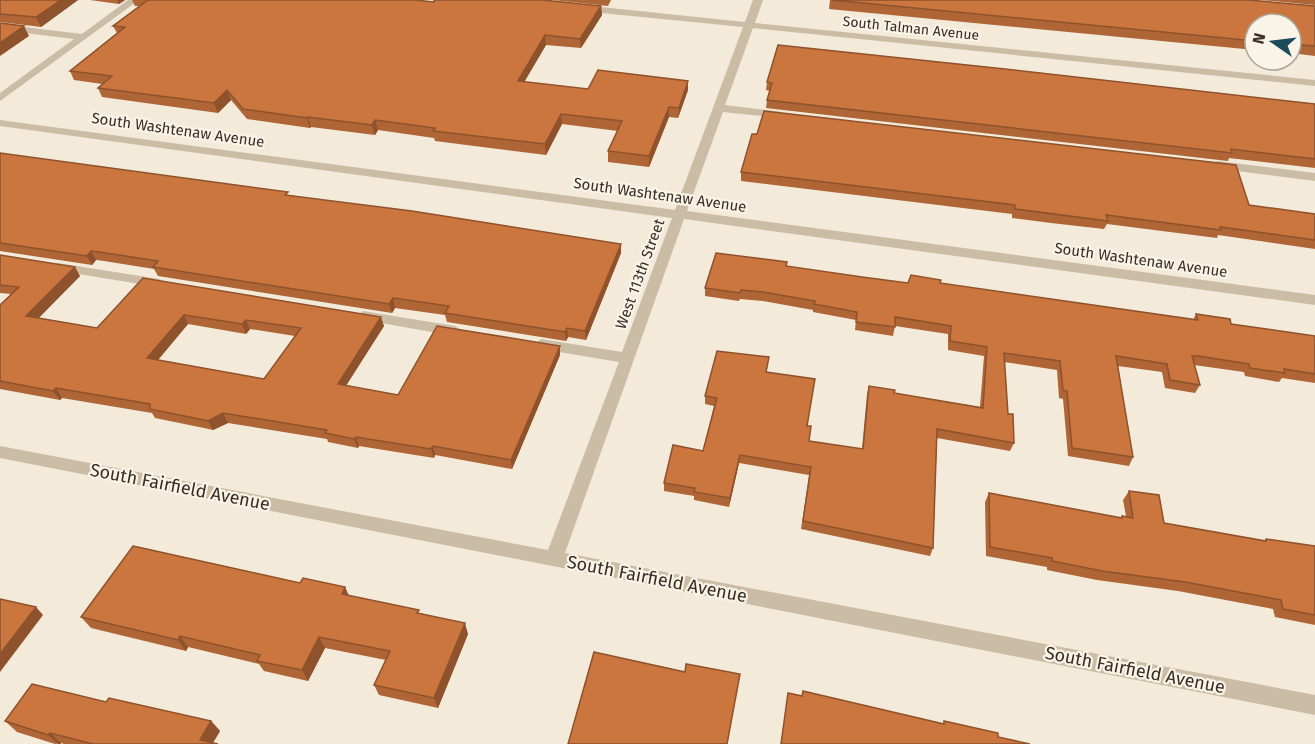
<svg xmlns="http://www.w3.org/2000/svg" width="1315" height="744" font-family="'Fira Sans',sans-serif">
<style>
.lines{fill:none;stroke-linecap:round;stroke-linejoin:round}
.minor{fill:#cbbca5;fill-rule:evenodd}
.wall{fill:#af6536;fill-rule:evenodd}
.shaded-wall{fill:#8e522c}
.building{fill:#cb753f;stroke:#8e522c;stroke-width:1.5;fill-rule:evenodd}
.labels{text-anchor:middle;stroke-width:4.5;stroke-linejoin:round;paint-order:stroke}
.far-street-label{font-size:14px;fill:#362e27;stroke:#faf4e6}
.street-label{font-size:15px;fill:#362e27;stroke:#faf4e6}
.near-street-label{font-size:18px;fill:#362e27;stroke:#faf4e6}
</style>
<rect width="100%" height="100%" fill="#f3eada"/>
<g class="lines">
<!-- minor -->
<g class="minor">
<polygon points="128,0 139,0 0,101 0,93 74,39 0,30 0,24 82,34"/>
<polygon points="753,0 763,0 755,23 1315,80 1315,86 753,28 725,105 782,112 788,115 782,118 723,112 687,211 1315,295 1315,305 684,219 565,553 1315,695 1315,715 0,458 0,446 548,550 619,362 541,349 534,344 541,339 622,352 672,218 0,126 0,120 675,210 743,27 581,11 576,8 581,5 745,22"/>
<polygon points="1217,161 1315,173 1315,181 1213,168 1211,165"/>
<polygon points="58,263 159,279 166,283 159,287 53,270 51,267"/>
<polygon points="363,311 455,326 462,331 455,336 358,319 356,316"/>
</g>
</g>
<!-- wall -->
<g class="wall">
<polygon points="0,0 78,0 41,27 0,22"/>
<polygon points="90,0 125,0 119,4"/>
<polygon points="132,0 380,0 601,6 602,15 581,48 546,45 524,82 588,89 688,90 678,118 669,117 649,167 608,162 608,151 618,131 562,124 546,155 435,141 434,138 378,130 375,135 311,127 310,128 247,119 231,100 218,113 102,97 98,88 102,84 74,80 70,71 117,33 113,26 139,6 135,6"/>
<polygon points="553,0 611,0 608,6"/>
<polygon points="830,0 1315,6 1315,56 1291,53 1291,24 1255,24 1255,50 829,9"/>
<polygon points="1262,0 1315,0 1315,5"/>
<polygon points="767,82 1315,104 1315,168 1229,158 1228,161 766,108 767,100 770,91 766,90"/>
<polygon points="0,153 289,195 621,253 586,340 568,337 566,341 447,322 445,315 395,308 392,313 158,276 154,269 104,261 96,260 92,265 0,251"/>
<polygon points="741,172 1249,205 1315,214 1315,249 1218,235 1217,238 1107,224 1104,229 1051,223 1012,218 1012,214 741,181"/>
<path d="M 0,255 L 80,276 L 38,318 L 97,328 L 143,278 L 384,326 L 346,386 L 398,395 L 560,355 L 512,469 L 435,455 L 434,458 L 359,446 L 358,448 L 328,442 L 327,439 L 228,423 L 213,430 L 204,428 L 155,418 L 152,413 L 62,398 L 60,400 L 0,389 L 0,305 L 11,294 L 0,293 ZM 188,324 L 246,334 L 250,329 L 295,336 L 264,379 L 158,360 Z"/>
<polygon points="786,266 862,277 908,283 940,283 1193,320 1196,314 1231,324 1315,336 1315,383 1282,378 1279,382 1245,376 1244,372 1194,365 1200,385 1195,393 1165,388 1162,372 1118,366 1133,457 1129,466 1068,456 1063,399 1059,398 1057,370 1004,362 1008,414 1014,443 1010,451 937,438 933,548 930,556 801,529 809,475 739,463 729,507 694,500 694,496 664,491 664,483 703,451 714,406 705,404 705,396 767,372 807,426 809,441 862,449 867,394 869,386 894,393 980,407 984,356 948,350 948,334 895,326 893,336 855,330 856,320 813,312 813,310 763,301 740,299 739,301 705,296 705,288"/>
<polygon points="1129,491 1164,523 1264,541 1266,539 1315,546 1315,625 1275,617 1273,609 1178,591 1097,580 1047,570 1047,567 986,556 985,502 989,493 1120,518 1122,516 1126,516 1123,500"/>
<polygon points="349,596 420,614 468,634 438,708 379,695 374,685 386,660 325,648 308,681 264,671 259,664 188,647 186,651 91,628 81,617"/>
<polygon points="106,702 211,721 220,731 213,743 218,744 64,744 61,743 55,744 17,732 5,721"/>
</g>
<!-- shaded-wall -->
<g class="shaded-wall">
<polygon points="61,0 78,0 41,27 36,17"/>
<polygon points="117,0 125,0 119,4"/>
<polygon points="601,6 602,15 581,48 580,39"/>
<polygon points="24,26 29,36 0,56 0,43"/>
<polygon points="545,35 546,45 519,91 518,81"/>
<polygon points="688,81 688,90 678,118 679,108"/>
<polygon points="227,90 231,100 218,113 214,103"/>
<polygon points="669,107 669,117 649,167 649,156"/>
<polygon points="561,114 562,124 546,155 545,144"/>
<polygon points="308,117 311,127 310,128 307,118"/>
<polygon points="375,120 378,130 375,135 372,125"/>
<polygon points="621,244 621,253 586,340 585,331"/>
<polygon points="91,251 96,260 92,265 87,256"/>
<polygon points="75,267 80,276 32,325 26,316"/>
<polygon points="393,298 395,308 392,313 389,304"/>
<polygon points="184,315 188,324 152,367 147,358"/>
<polygon points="381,317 384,326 341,393 338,384"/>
<polygon points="246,320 250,329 246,334 242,324"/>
<polygon points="567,328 568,337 566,341 565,332"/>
<polygon points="560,346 560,355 512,469 511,460"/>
<polygon points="56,388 62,398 60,400 53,391"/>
<polygon points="223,413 228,423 213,430 208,421"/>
<polygon points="356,437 359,446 358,448 354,439"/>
<polygon points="433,446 435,455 434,458 431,449"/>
<polygon points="740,455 739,463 729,507 730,498"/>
<polygon points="345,587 350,598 342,594"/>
<polygon points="36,607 43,615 0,672 0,654"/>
<polygon points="465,623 468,634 438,708 434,698"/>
<polygon points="180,636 188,647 186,651 178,640"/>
<polygon points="319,637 325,648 308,681 302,670"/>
<polygon points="211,721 220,731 212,744 200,740"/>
<polygon points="50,733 61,743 61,744 58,744 48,735"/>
</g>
<!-- building -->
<g class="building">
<polygon points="0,0 61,0 36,17 0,14"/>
<polygon points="148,0 415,0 434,2 434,0 543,0 601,6 580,39 545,35 518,81 588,89 598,70 688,81 679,108 669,107 649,156 608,151 622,121 561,114 545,144 433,131 435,128 375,120 372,125 308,117 307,118 243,109 227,90 214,103 98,88 112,76 70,71 125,27 113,26"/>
<polygon points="832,0 1249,0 1315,6 1315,46 1291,44 1291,24 1255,24 1255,41"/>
<polygon points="0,23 24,26 0,43"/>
<polygon points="778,45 1005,69 1315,104 1315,159 1231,149 1232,153 767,100 772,83 767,82"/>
<polygon points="764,111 1236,165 1249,205 1315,214 1315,240 1220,227 1221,230 1106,215 1108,221 1015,209 1015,205 741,172 752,134 757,134"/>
<polygon points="0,153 288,192 285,195 412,211 621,244 585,331 567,328 565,332 445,313 449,306 393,298 389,304 153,267 158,261 99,252 91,251 87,256 0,243"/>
<polygon points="716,253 787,262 786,266 862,277 908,283 911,275 941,280 940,283 1198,320 1196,314 1230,319 1231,324 1315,336 1315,374 1284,369 1285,373 1250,368 1249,364 1198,356 1192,356 1200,385 1170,380 1167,364 1116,356 1133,457 1072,448 1067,391 1063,390 1060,361 1004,353 1008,414 1013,414 1014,443 937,429 933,548 803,521 811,467 740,455 730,498 694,492 695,488 664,483 673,445 703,451 717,398 705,396 717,351 769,357 766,372 815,379 807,426 811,426 809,441 863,449 869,386 895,390 894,393 983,408 987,347 950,341 951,326 895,317 895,327 856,322 857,312 814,304 815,301 763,292 741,290 740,293 705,288"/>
<path d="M 0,255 L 75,267 L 26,316 L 97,328 L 143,278 L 381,317 L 338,384 L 398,395 L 437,326 L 560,346 L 511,460 L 433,446 L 431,449 L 356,437 L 354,439 L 325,433 L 327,430 L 223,413 L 208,421 L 199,419 L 150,409 L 150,404 L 56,388 L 53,391 L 0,381 L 0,305 L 19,287 L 0,285 ZM 184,315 L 242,324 L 246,320 L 301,328 L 264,379 L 147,358 Z"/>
<polygon points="1129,491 1159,495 1164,523 1266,541 1266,539 1315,546 1315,615 1283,609 1281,600 1185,582 1102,571 1052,561 1052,558 990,547 989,493 1122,518 1122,516 1133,518"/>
<polygon points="133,546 300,583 303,578 345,587 342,594 419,610 417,613 465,623 434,698 374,685 390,651 319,637 302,670 257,661 260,655 180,636 178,640 81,617"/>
<polygon points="0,599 36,607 0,654"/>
<polygon points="594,652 685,672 686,664 740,674 727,744 568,744"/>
<polygon points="32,684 106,702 109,698 211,721 200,740 218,744 93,744 50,733 48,735 5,721"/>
<polygon points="803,691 944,724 944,721 998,733 998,737 1030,744 781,744 788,693 802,696"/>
</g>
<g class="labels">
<!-- far-street labels -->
<g class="far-street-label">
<text transform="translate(911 28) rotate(6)" y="5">South Talman Avenue</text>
</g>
<!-- street labels -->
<g class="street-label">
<text transform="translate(178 130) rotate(8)" y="5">South Washtenaw Avenue</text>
<text transform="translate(660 195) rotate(8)" y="5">South Washtenaw Avenue</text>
<text transform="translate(1141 260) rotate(8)" y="5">South Washtenaw Avenue</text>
<text transform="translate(640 274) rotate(-70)" y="5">West 113th Street</text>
</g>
<!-- near-street labels -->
<g class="near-street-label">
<text transform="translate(180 487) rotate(11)" y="6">South Fairfield Avenue</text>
<text transform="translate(657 579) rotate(11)" y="6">South Fairfield Avenue</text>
<text transform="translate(1135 670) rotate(11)" y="6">South Fairfield Avenue</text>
</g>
</g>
<!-- north arrow -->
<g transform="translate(1273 42) rotate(284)"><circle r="28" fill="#faf4e6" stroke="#aca59a" stroke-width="1.5"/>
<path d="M0-4.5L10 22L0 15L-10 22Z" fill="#1b4c5a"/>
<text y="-9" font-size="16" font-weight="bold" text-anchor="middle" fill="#362e27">N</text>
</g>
</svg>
